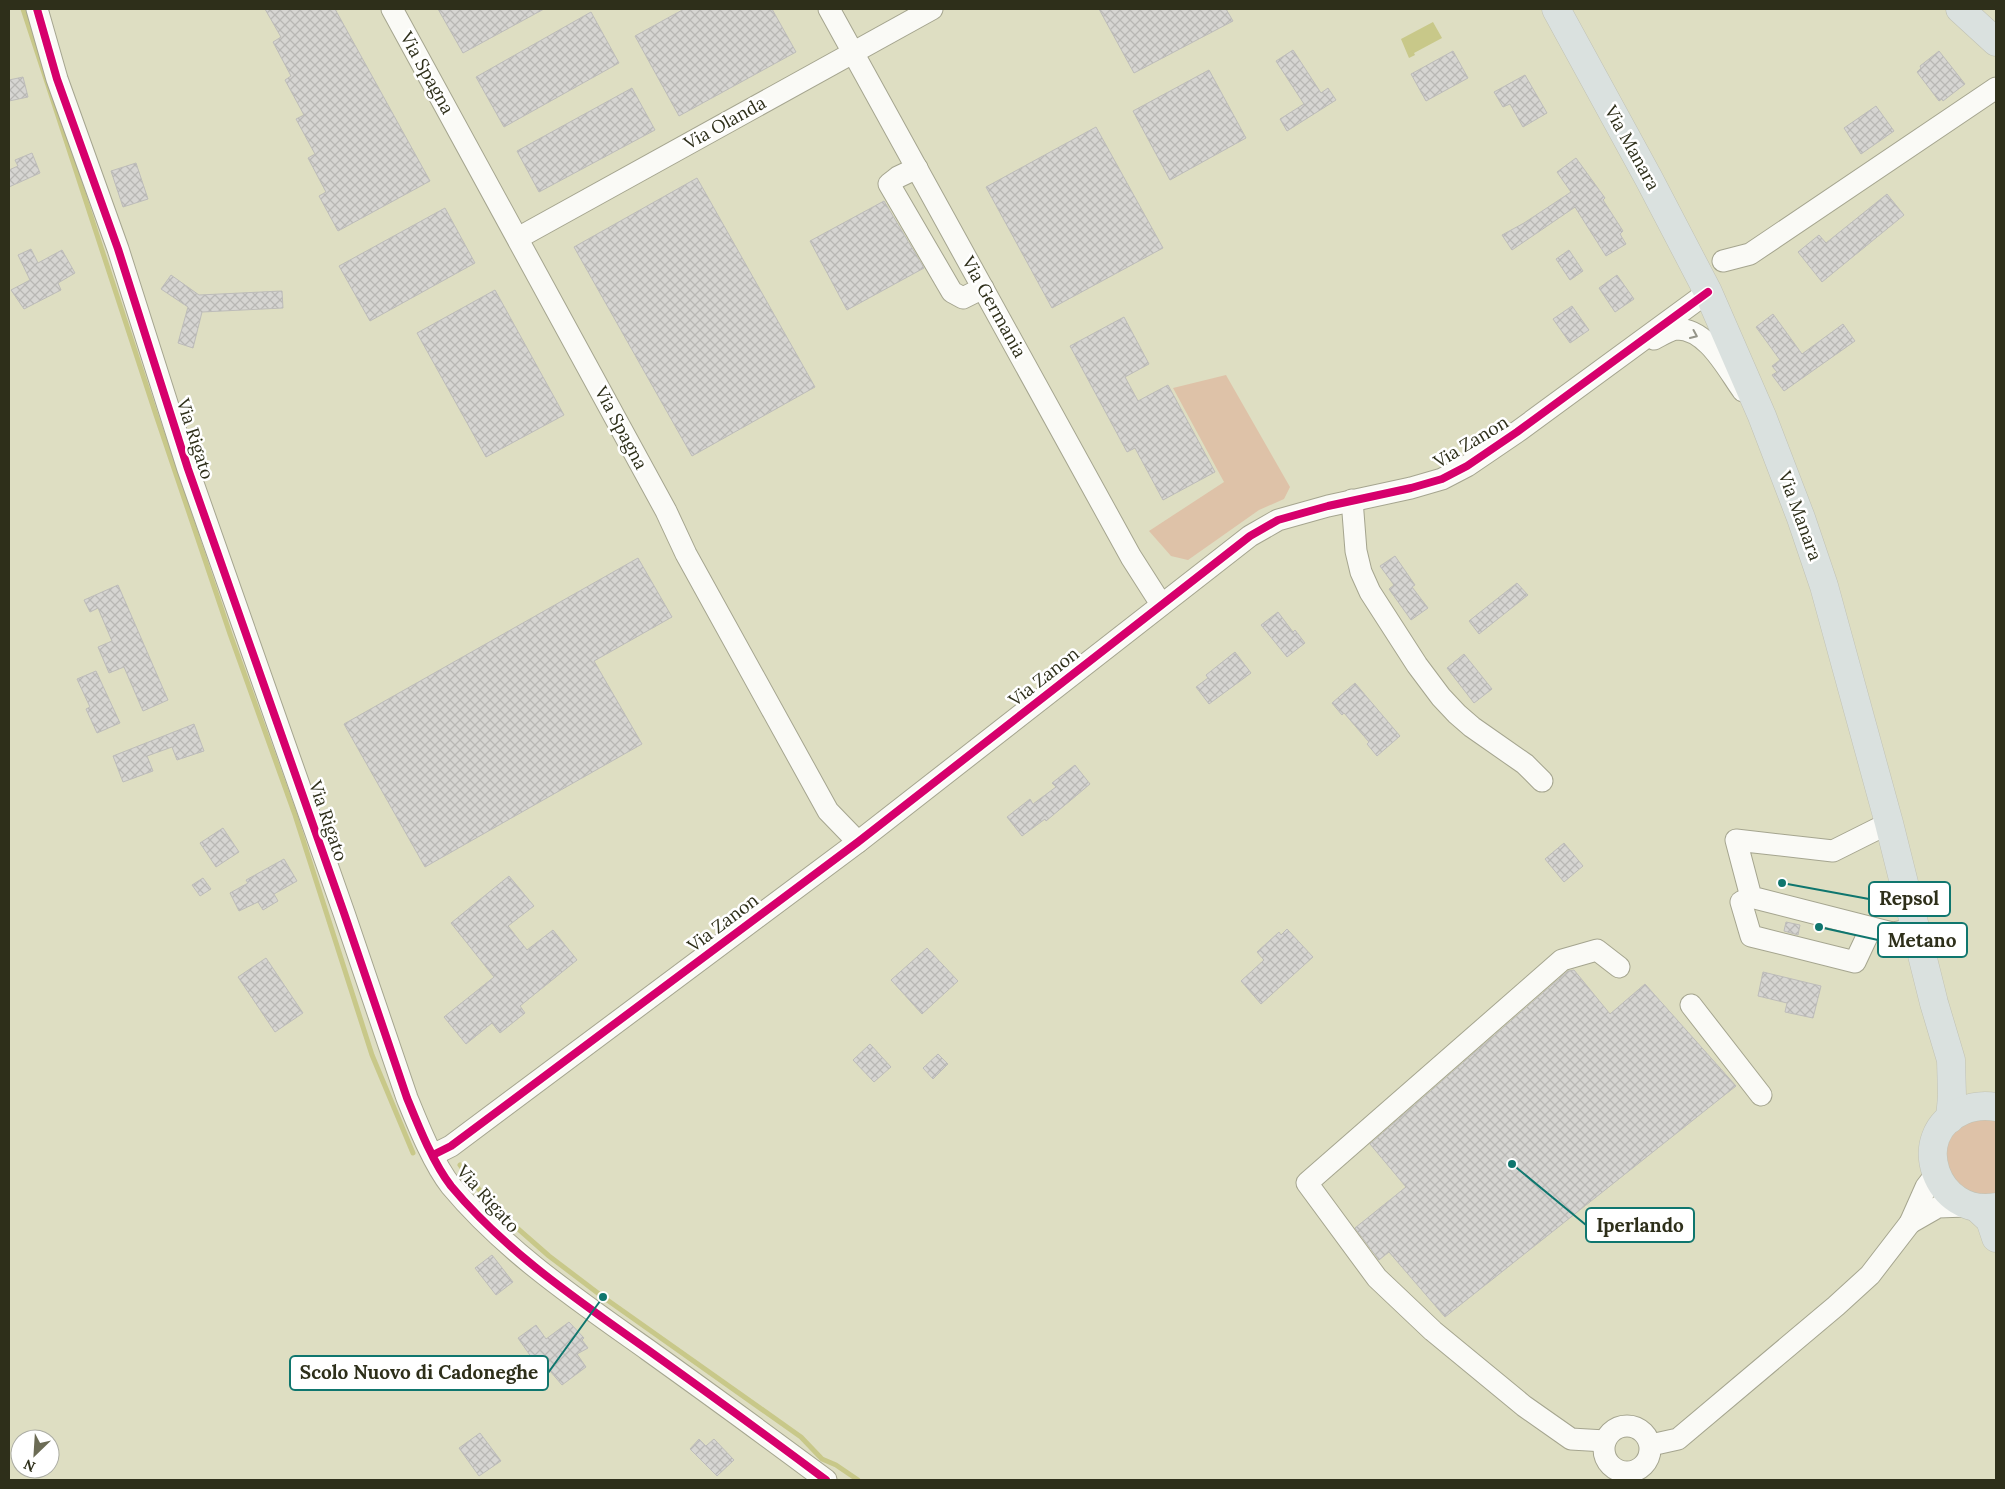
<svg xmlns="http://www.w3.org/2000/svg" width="2005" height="1489" font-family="Lora,serif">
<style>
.green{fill:#dec2a8}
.water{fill:#c8c889}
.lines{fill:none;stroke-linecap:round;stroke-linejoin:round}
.stream{stroke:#c8c889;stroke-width:5}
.building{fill:url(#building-cross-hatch);stroke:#bdbcb9}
.minor-casing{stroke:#a5a58f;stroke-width:23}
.major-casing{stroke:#c1c2b4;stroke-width:29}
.minor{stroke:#fafaf6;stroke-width:21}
.major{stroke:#dae1df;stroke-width:28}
.cycleway-casing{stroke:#fff;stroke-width:11}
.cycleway{stroke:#d6006c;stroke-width:8}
.oneway{stroke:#949488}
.labels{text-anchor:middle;stroke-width:5;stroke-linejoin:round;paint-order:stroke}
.street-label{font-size:18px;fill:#2e2f1a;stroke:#fff}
.leader{fill:none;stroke:#0f766e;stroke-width:2}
.callout-dot{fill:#0f766e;stroke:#fff;stroke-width:2}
.callout{fill:#fff;stroke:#0f766e;stroke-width:2}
.callout-label{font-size:19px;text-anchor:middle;font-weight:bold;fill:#2e2f1a}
</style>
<defs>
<pattern id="building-cross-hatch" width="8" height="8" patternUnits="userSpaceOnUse" patternTransform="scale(1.25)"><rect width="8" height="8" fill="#d6d5d2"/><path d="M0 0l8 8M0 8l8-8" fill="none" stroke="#b8b7b4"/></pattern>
</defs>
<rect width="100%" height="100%" fill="#dedec2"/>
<!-- green -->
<g class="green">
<polygon points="1226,375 1290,487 1284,499 1259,510 1188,560 1171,556 1149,531 1224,482 1173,388"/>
<path d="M 1991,1118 L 1996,1119 L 1996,1197 C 1950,1203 1926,1145 1968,1122 C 1975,1119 1984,1119 1991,1118 Z"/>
</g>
<!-- water -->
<polygon class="water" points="1433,22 1442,38 1414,53 1415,55 1409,58 1401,39"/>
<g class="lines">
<!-- stream -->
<g class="stream">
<polyline points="23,9 156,415 230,634 295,815 372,1055 413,1153"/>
<polyline points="460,1165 492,1206 549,1256 603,1297 801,1437 822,1459 836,1465 858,1480"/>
</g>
</g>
<!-- building -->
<g class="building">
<polygon points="265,9 335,9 430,181 338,231 319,196 326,192 308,158 315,154 296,119 304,115 285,80 291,76 273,42 281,37"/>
<polygon points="438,9 544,9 463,53"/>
<polygon points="684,9 772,9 796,52 679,116 635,36"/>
<polygon points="1099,9 1226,9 1233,21 1134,73"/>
<polygon points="591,12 619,63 504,127 476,77"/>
<polygon points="1293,50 1321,93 1328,88 1336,100 1287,131 1280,119 1304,104 1276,61"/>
<polygon points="1453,51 1468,78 1426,101 1411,74"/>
<polygon points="1939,51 1965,84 1943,101 1942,99 1939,101 1917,72 1921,68 1920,66"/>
<polygon points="1209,70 1246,138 1170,180 1133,111"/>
<polygon points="1525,75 1547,113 1523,127 1510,104 1503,107 1494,92"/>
<polygon points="23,77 28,97 9,101 9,80"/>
<polygon points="632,88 655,130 539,192 517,151"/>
<polygon points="1876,106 1894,131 1861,154 1844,128"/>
<polygon points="1096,127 1163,248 1052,308 986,187"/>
<polygon points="32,153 40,173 9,187 9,170 18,166 15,160"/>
<polygon points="1576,158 1605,198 1603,200 1623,231 1620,234 1626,244 1606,256 1575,207 1512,250 1502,235 1524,223 1571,192 1557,172"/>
<polygon points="136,163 148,199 123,207 111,171"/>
<polygon points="697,178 815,387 692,456 574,247"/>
<polygon points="1887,194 1904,215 1822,282 1798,252 1819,235 1826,243"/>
<polygon points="884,201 924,268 847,310 810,241"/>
<polygon points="445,208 475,263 370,321 339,266"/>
<polygon points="31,249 38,263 62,250 75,273 58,283 61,290 24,309 11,290 30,280 18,255"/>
<polygon points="1569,250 1583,271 1570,280 1556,259"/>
<polygon points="171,275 199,295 282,291 283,308 202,312 193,348 178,343 188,307 161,289"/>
<polygon points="1617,275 1634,299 1615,312 1599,288"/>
<polygon points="495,290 564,415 486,457 417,333"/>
<polygon points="1572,306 1589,330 1570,343 1553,319"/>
<polygon points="1773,314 1802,354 1843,324 1855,341 1784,391 1772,375 1777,372 1772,366 1780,360 1756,327"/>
<polygon points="1124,317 1149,364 1125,377 1138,401 1168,385 1215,472 1163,500 1135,448 1127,452 1070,346"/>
<polygon points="1395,556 1415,585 1412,587 1428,608 1411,620 1389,589 1394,585 1380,566"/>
<polygon points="638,558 672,617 594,661 642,744 425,867 344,724"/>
<polygon points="1517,583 1528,595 1479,634 1469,621"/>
<polygon points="118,585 168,700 143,711 124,667 109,673 98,647 112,641 98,608 90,612 84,600"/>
<polygon points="1278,612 1293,632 1295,630 1305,643 1287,657 1261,625"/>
<polygon points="1235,652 1251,673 1209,704 1196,687 1208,678 1206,675"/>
<polygon points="1464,654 1492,689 1474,703 1447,668"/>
<polygon points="96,671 120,723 97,733 86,709 90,707 77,679"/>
<polygon points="1355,683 1400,736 1377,756 1367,744 1369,742 1344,713 1342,715 1332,703"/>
<polygon points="194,724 204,751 177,760 172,747 147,756 153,771 123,782 113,756"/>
<polygon points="1075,765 1090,784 1046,821 1045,819 1022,836 1007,817 1030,799 1033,804 1056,787 1052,783"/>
<polygon points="223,828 239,852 216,867 200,843"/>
<polygon points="1564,843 1583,866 1564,882 1545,859"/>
<polygon points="284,859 297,881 274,894 278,901 263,910 258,902 239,911 230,893 248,883 246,880"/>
<polygon points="509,876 534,906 508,926 527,950 553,930 577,960 520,1006 525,1013 500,1033 492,1023 466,1044 444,1017 494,977 451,923"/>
<polygon points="203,878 211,889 200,896 192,885"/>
<polygon points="1786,922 1800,925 1798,935 1784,931"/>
<polygon points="1287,929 1313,957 1261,1004 1241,981 1264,960 1257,952 1279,932 1281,935"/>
<polygon points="927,948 958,981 922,1014 891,980"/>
<polygon points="266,958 303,1013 275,1032 238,977"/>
<polygon points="1574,970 1610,1014 1645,984 1736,1086 1445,1317 1389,1252 1379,1260 1355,1228 1406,1187 1370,1144 1568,971"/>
<polygon points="1763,972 1821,986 1813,1018 1785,1012 1787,1003 1758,996"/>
<polygon points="870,1044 891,1067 874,1082 853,1060"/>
<polygon points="938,1054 948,1064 933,1079 923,1068"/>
<polygon points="492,1255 513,1282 496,1295 475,1268"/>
<polygon points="569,1322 584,1338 582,1340 588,1348 577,1354 586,1367 562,1385 539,1358 534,1361 518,1338 536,1325 546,1339"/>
<polygon points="480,1433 501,1461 479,1476 459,1448"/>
<polygon points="699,1439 706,1446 714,1439 734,1460 717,1476 690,1449"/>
</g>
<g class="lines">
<!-- minor casing -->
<g class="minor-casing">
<g id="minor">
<path d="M 37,9 L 57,79 L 118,249 L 188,469 L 344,913 L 407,1098 C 418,1125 433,1163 451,1186 C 506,1252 579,1301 648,1350 C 708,1393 767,1436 826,1480"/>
<polyline points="392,9 666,511 686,554 828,811 858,842"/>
<polyline points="829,9 1131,557 1161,604"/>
<polyline points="917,168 898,177 889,184 952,292 963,298 983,288"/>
<polyline points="518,238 932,9"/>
<polyline points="1723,261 1750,254 1996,88"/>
<path d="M 1654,339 C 1660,336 1669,330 1676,329 C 1707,328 1727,369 1743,391"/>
<polyline points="1352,500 1356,551 1361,572 1370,592 1417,665 1441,697 1457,714 1472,727 1525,764 1542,781"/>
<polyline points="1889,823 1833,851 1736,840 1751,897 1892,933 1916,929"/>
<polyline points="1751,897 1741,902 1751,936 1855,962 1871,928"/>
<polyline points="1691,1005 1761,1095"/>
<polyline points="433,1155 451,1146 858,842 1250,536 1278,520 1328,506 1411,488 1442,479 1467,466 1517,432 1708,292"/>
<polyline points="1910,1223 1938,1207 1966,1206"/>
<circle cx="1627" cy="1449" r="23"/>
<polyline points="1605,1441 1571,1439 1524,1406 1433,1331 1377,1278 1307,1183 1562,960 1597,950 1619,967"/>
<polyline points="1651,1445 1678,1439 1836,1306 1870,1275 1910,1223 1926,1187 1936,1174"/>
</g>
</g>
<!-- major casing -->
<g class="major-casing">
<g id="major">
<polyline points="1556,9 1649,179 1708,292 1762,416 1801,518 1824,586 1889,823 1934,1003 1951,1060 1952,1096 1950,1119"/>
<polyline points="1960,9 1996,42"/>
<path d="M 1996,1107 C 1985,1105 1973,1106 1962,1111 C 1907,1134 1936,1218 1996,1207"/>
<polyline points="1977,1208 1990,1220 1996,1238"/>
</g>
</g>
<!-- minor -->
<use href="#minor" class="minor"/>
<!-- major -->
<use href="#major" class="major"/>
<!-- cycleway casing -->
<g class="cycleway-casing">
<g id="cycleway">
<path d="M 37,9 L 57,79 L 118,249 L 188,469 L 344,913 L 407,1098 C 418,1125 433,1163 451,1186 C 506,1252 579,1301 648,1350 C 708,1393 767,1436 826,1480"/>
<polyline points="433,1155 451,1146 858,842 1250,536 1278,520 1328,506 1411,488 1442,479 1467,466 1517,432 1708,292"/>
</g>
</g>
<!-- cycleway -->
<use href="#cycleway" class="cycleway"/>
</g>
<!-- one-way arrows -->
<defs><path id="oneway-chevron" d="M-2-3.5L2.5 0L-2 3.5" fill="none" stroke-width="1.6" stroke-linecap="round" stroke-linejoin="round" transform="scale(1.25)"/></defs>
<use class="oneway" href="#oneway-chevron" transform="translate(1694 335) rotate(24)"/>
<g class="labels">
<!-- street labels -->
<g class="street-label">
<text transform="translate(427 73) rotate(61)" y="6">Via Spagna</text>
<text transform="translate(725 123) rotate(-29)" y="6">Via Olanda</text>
<text transform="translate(1632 148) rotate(61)" y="6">Via Manara</text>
<text transform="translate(994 307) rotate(61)" y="6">Via Germania</text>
<text transform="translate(621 428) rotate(62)" y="6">Via Spagna</text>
<text transform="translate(195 439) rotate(72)" y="6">Via Rigato</text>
<text transform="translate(1471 442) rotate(-31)" y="6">Via Zanon</text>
<text transform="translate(1800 516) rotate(70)" y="6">Via Manara</text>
<text transform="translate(1044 677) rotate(-38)" y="6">Via Zanon</text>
<text transform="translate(328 821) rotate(71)" y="6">Via Rigato</text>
<text transform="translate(723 923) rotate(-37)" y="6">Via Zanon</text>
<text transform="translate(488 1199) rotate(48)" y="6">Via Rigato</text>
</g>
</g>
<!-- callouts -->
<path class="leader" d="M1782 883L1869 899M1819 927L1878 940M1512 1164L1586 1225M603 1297L548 1373"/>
<g class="callout-dot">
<circle cx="1782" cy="883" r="5"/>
<circle cx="1819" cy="927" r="5"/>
<circle cx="1512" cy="1164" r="5"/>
<circle cx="603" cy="1297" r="5"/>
</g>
<g class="callout">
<rect x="1869" y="882" width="81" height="34" rx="5"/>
<rect x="1878" y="923" width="89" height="34" rx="5"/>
<rect x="1586" y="1208" width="108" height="34" rx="5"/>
<rect x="290" y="1356" width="258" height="34" rx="5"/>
</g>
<g class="callout-label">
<text x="1909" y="905">Repsol</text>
<text x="1922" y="947">Metano</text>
<text x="1640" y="1232">Iperlando</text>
<text x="419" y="1379">Scolo Nuovo di Cadoneghe</text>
</g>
<!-- border -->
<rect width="2005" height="1489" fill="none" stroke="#2e2f1a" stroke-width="20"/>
<!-- north arrow -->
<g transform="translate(35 1454) rotate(205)"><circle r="24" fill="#ffffff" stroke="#abaca3"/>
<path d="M0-4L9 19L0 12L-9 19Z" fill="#6c6c55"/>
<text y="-8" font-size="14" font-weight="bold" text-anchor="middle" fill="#2e2f1a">N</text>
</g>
</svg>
